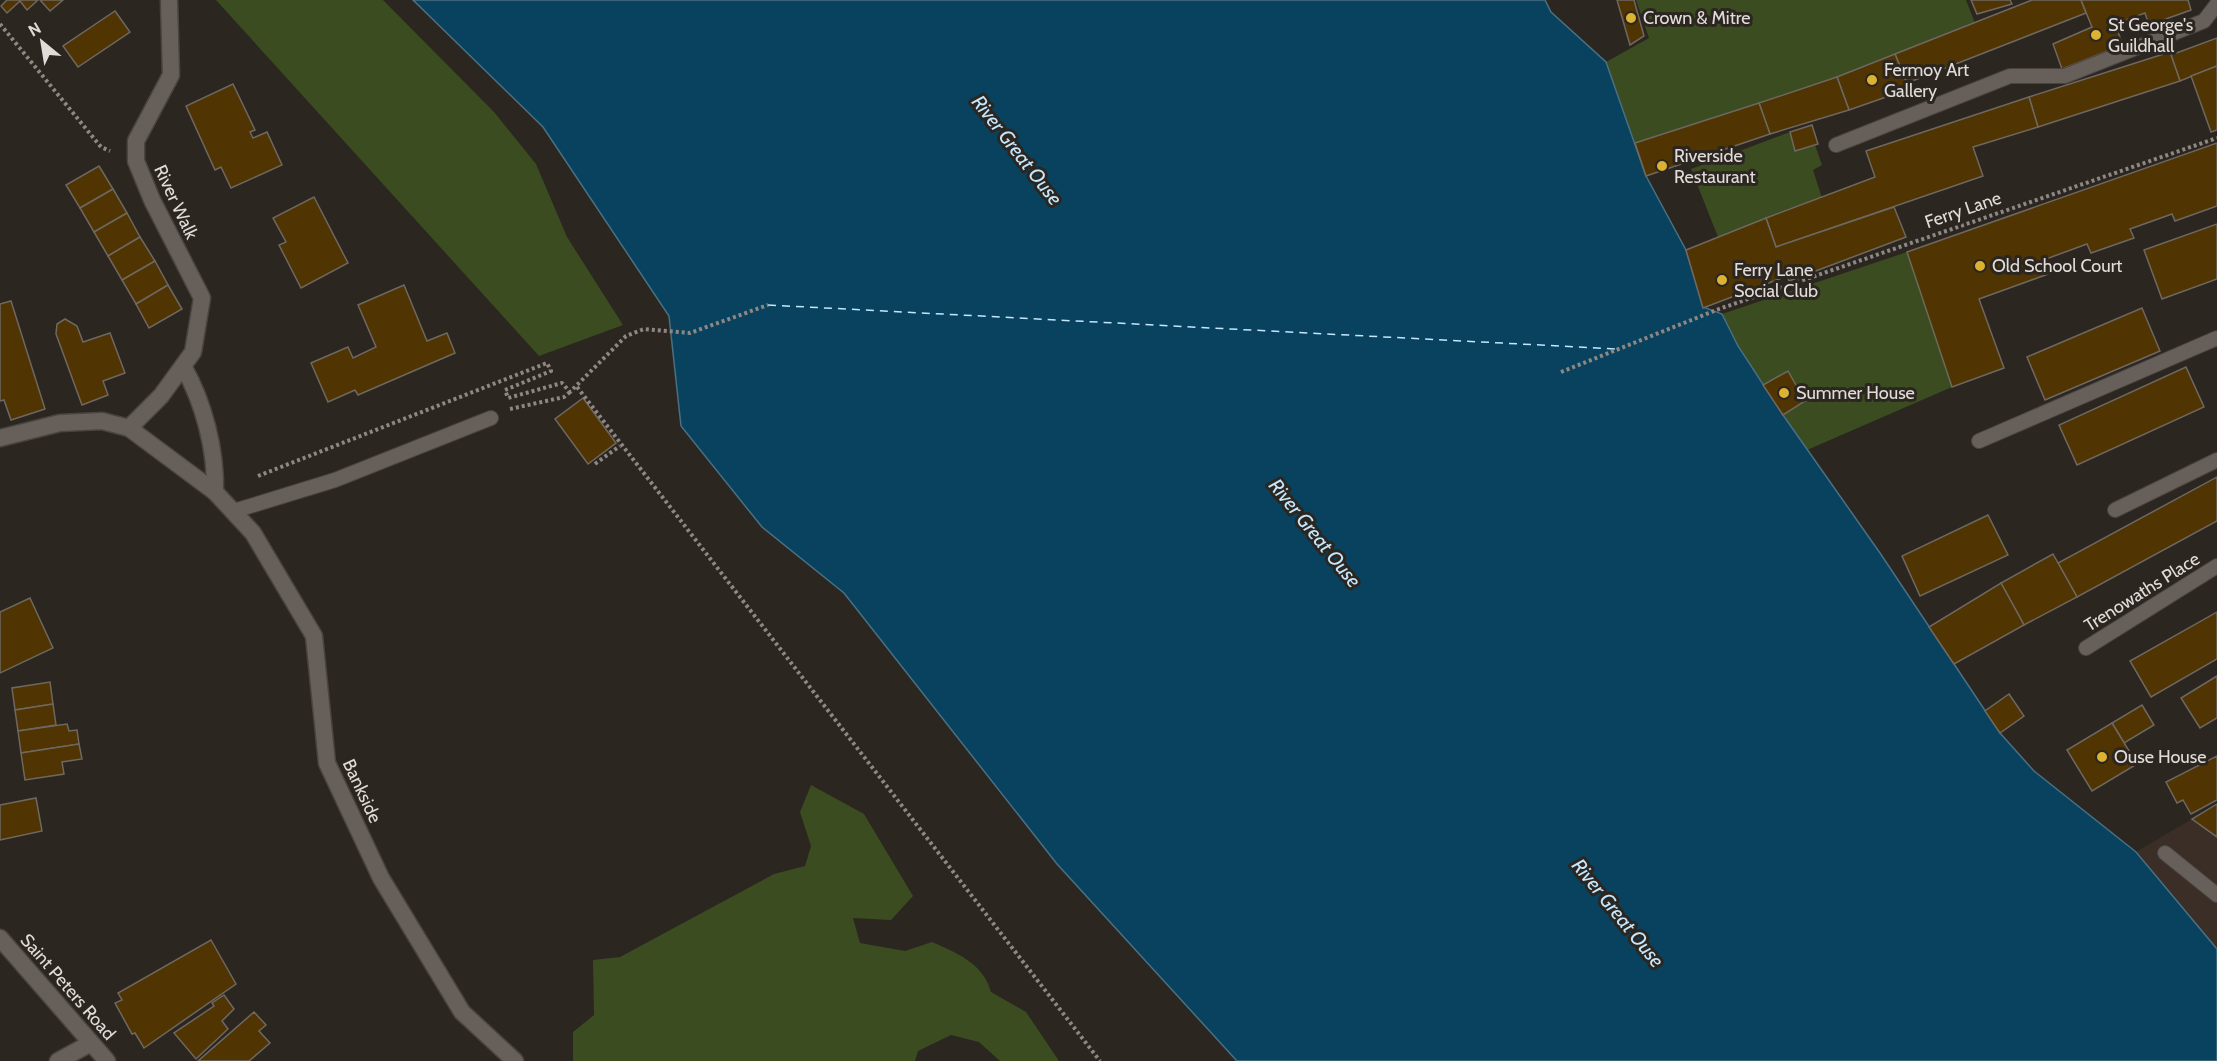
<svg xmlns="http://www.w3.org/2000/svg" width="2217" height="1061" font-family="Cabin,sans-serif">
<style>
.built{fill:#3a2e26}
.green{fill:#3a4c20}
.water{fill:#09425e;stroke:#4a7083;stroke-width:1.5}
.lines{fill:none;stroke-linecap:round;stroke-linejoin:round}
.ferry{stroke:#c4e7fd;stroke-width:1.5;stroke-dasharray:8 6;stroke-linecap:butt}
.building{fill:#503402;stroke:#6e6861;stroke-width:1.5}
.service-casing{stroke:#4a4441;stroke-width:16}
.minor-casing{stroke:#4a4441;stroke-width:19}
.tertiary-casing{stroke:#4a4441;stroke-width:19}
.path{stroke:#8e8884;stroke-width:4;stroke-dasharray:3 3;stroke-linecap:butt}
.service{stroke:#67605a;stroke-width:14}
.minor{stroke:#67605a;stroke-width:16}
.tertiary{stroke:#67605a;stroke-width:16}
.poi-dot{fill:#dcb233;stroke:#2c2621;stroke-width:2}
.labels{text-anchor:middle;stroke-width:6;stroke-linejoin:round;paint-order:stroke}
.poi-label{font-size:18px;fill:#e1dcd9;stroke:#2c2621;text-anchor:start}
.street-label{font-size:18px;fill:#e1dcd9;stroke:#2c2621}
.water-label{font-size:20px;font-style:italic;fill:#c4e7fd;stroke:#2c2621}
</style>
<rect width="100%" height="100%" fill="#2c2621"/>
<!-- built -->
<polygon class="built" points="2192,819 2217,837 2217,949 2136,852"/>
<!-- green -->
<g class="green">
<polygon points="216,0 383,0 494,112 536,164 567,237 623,325 539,356"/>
<polygon points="1636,0 1966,0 1975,23 1837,77 1635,143 1606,62 1649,38"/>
<polygon points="1790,132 1795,151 1815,145 1822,165 1813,170 1822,198 1718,237 1691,169"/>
<polygon points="1907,252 1952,387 1807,450 1738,346 1722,314"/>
<path d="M 811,785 L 864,814 L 913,896 L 891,920 L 853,918 L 860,943 L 905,951 L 932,942 C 957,953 984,964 991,992 L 1026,1012 L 1059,1061 L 1000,1061 L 979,1042 L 951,1035 L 918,1051 L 915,1061 L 573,1061 L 573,1032 L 594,1015 L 593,960 L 620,957 L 774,874 L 805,866 L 811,846 L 800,812 Z"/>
</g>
<!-- water -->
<polygon class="water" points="413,0 1545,0 1551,12 1606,62 1646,176 1686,250 1703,307 1722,314 1738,346 1783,415 1880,553 2000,733 2034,771 2136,852 2217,949 2217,1061 1237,1061 1057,864 844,593 762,527 681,426 669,316 543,127"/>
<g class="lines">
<!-- ferry -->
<polyline class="ferry" points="768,305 1617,349"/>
</g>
<!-- building -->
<g class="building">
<polygon points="7,0 38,0 27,10 20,1 7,13 1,6"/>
<polygon points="40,0 63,0 50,11"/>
<polygon points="1617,0 1634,0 1644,36 1630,45"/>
<polygon points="1971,0 2010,0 2012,4 1977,14"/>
<polygon points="2032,0 2081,0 2086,13 1907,83 1895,54"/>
<polygon points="2081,0 2188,0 2191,10 2149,25 2145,13 2115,24 2123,45 2062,69 2053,44 2092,27"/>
<polygon points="115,11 130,32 78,67 63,46"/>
<polygon points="2217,38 2217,66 2180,81 2171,55"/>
<polygon points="2170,52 2180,81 2038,127 2029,97"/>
<polygon points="1895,54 1909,89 1849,110 1837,77"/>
<polygon points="2217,66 2217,130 2211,132 2191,76"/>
<polygon points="1837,77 1849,110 1770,134 1759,103"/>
<polygon points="233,84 255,130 250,132 253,138 267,132 282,165 231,188 221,167 215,170 186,106"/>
<polygon points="2029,97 2038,127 1973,147 1983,176 1776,247 1766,218 1875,177 1866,151"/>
<polygon points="1759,103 1770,134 1646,176 1635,143"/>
<polygon points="1812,125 1818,144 1795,151 1790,132"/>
<polygon points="2217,143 2217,206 2175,221 2172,214 2130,229 2134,238 2091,253 2087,244 2046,259 2051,273 1979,299 2004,368 1952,387 1907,252"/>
<polygon points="99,166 113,189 80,208 66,185"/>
<polygon points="113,189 127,213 94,232 80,208"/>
<polygon points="314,197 348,263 301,288 279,245 286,242 273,218"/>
<polygon points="1894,207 1906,237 1789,281 1787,276 1703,308 1686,250 1766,218 1776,247"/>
<polygon points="127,213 140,237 108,256 94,232"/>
<polygon points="2217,224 2217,279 2162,299 2144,250"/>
<polygon points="140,237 155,261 122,280 108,256"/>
<polygon points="155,261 168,285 136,304 122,280"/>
<polygon points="168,285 182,309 149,328 136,304"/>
<polygon points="404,285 427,341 447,333 455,353 358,395 355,390 328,402 311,363 348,347 353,358 376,347 358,305"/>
<polygon points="11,301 45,409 11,420 4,400 0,401 0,304"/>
<polygon points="2142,308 2160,351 2045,400 2027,357"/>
<polygon points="65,319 77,326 83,342 110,333 125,373 103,381 108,395 82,405 56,334 57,324"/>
<polygon points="2186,367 2204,407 2077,465 2059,425"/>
<polygon points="1788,371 1805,401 1783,415 1763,385"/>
<polygon points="583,398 616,443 588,464 555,419"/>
<polygon points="2217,477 2217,521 2077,597 2058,563"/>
<polygon points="1988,515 2008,555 1920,596 1902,556"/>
<polygon points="2053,554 2077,597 2024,625 2001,583"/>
<polygon points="2001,583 2024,625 1954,664 1929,627"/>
<polygon points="30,598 53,648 0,673 0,612"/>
<polygon points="2217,612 2217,659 2151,697 2130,661"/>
<polygon points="2217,676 2217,718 2200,728 2181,698"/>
<polygon points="50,682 53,704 15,710 12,688"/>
<polygon points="2009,694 2024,716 2000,733 1985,711"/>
<polygon points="53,704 56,725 18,731 15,710"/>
<polygon points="2142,705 2154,725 2124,743 2112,723"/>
<polygon points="2112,723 2137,764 2092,791 2067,750"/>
<polygon points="67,724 69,731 77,730 79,744 21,753 18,731"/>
<polygon points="79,744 82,759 62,762 64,774 25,780 21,753"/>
<polygon points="2217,756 2217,800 2191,814 2183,800 2177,803 2166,782"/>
<polygon points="36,798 42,831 0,840 0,805"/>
<polygon points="2217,804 2217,837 2192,819"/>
<polygon points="211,940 236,984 144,1048 135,1033 132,1034 115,1003 122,1000 118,993"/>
<polygon points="224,995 234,1009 222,1021 228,1029 196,1059 174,1033 214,1006 212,1003"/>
<polygon points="254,1012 266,1025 259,1031 270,1043 249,1061 198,1061"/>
</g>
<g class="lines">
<!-- service casing -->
<g class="service-casing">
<g id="service">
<polyline points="1836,145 2010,76 2065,76 2204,21 2217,4"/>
<polyline points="1979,441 2217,338"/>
<polyline points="2115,510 2217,460"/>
<polyline points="234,511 335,480 491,418"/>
<polyline points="2086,648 2217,566"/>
<polyline points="2165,853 2217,895"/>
</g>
</g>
<!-- minor casing -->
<g class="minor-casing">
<g id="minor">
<path d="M 183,366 C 204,403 216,450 215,492"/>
<polyline points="129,428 161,396 193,352 202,298 152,200 136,161 136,141 171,75 169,0"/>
<polyline points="0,438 60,423 102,421 129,428 215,492 253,533 314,636 327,763 381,878 462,1012 515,1061"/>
<polyline points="58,1061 91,1043"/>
</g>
</g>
<!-- tertiary casing -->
<g class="tertiary-casing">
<polyline id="tertiary" points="0,938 107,1061"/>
</g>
<!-- path -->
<g class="path">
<polyline points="0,24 101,147 110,151"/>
<polyline points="1561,372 1719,309 2217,138"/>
<polyline points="577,387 1100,1061"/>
<polyline points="510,409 564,397 570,392"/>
<polyline points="595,464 620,446"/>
<polyline points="258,476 547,363 551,371 505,390 508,398 562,383 570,392 626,336 644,329 690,333 768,305"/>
</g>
<!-- service -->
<use href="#service" class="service"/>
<!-- minor -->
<use href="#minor" class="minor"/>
<!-- tertiary -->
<use href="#tertiary" class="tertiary"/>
</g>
<!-- markers -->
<g class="poi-dot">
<circle cx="1631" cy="18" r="6"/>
<circle cx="2096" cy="35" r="6"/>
<circle cx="1872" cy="80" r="6"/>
<circle cx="1662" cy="166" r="6"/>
<circle cx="1980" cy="266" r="6"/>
<circle cx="1722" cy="280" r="6"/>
<circle cx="1784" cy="393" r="6"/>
<circle cx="2102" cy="757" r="6"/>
</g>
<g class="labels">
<!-- poi labels -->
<g class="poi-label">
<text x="1643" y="24">Crown &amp; Mitre</text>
<text x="2108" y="31">St George's<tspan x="2108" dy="21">Guildhall</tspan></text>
<text x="1884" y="76">Fermoy Art<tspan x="1884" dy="21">Gallery</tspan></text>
<text x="1674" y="162">Riverside<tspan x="1674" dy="21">Restaurant</tspan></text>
<text x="1992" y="272">Old School Court</text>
<text x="1734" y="276">Ferry Lane<tspan x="1734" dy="21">Social Club</tspan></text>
<text x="1796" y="399">Summer House</text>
<text x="2114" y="763">Ouse House</text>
</g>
<!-- street labels -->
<g class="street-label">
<text transform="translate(176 202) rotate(65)" y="6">River Walk</text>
<text transform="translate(1963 210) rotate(-19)" y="6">Ferry Lane</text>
<text transform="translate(2142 592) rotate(-32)" y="6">Trenowaths Place</text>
<text transform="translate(362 791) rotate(65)" y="6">Bankside</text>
<text transform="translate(68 987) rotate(49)" y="6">Saint Peters Road</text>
</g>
<!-- water labels -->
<g class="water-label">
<text transform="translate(1017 150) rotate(52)" y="7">River Great Ouse</text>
<text transform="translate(1315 533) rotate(51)" y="7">River Great Ouse</text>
<text transform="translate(1618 913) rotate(51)" y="7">River Great Ouse</text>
</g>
</g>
<!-- north arrow -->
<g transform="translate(42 42) rotate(330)" stroke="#2c2621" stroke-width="4.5" paint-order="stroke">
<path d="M0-4.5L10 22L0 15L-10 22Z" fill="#e1dcd9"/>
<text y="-9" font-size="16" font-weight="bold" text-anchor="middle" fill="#e1dcd9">N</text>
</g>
</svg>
